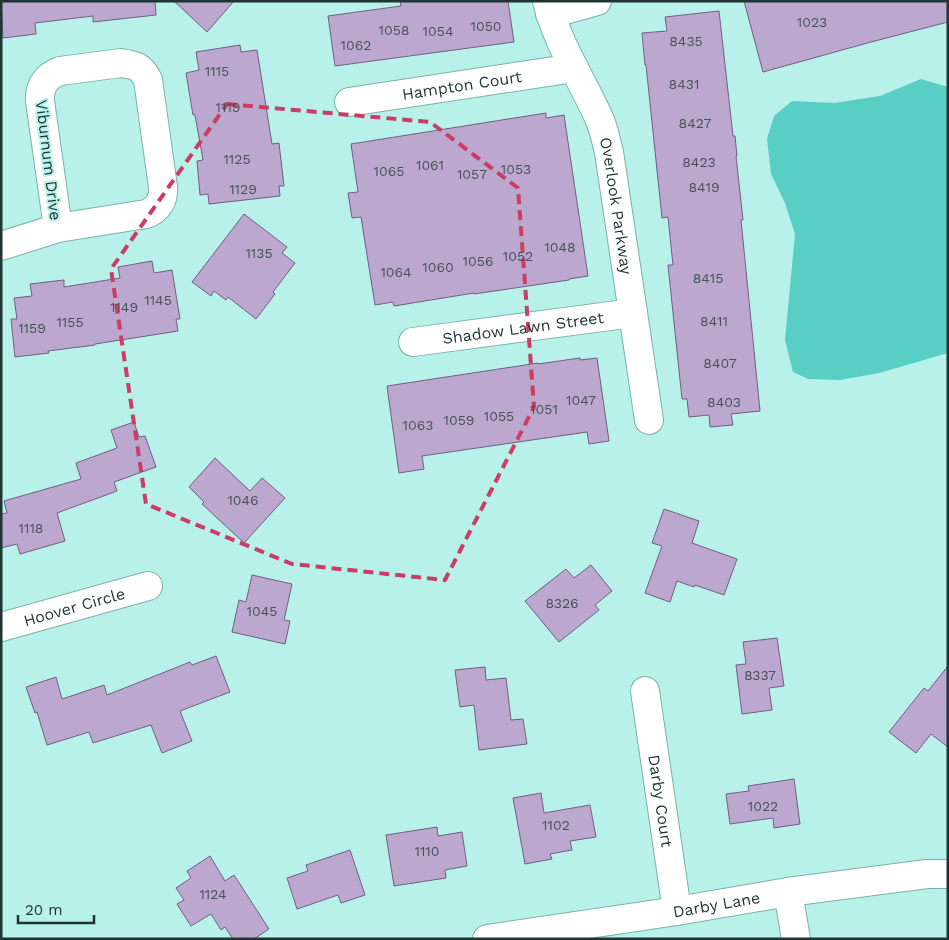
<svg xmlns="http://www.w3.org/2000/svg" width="949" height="940" font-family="'Work Sans',sans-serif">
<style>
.water{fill:#58cec5}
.building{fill:#bca8ce;stroke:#715e81}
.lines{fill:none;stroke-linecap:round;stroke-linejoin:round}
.minor-casing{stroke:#7bb1ab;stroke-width:30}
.minor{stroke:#fff;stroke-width:28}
.marked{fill:none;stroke:#cc3d65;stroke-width:4;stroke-dasharray:10 6;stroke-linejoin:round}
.labels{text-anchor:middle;stroke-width:4;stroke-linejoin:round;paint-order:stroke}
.number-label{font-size:14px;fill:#46525a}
.street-label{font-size:16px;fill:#1f3533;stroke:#b8f0ea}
</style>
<rect width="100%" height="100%" fill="#b8f0ea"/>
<!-- water -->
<polygon class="water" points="921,79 948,87 948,353 879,373 840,380 808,379 793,372 785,340 795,234 785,203 771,174 767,139 774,116 792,101 835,103 880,96"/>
<!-- building -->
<g class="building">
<polygon points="1,1 155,1 156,15 93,22 93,16 35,23 36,34 3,38"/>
<polygon points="174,1 234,1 207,32"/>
<polygon points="400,1 508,1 514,42 335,66 328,16 401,6"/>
<polygon points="744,1 948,1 948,22 871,42 763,72"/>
<polygon points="719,11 733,136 735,136 737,156 736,156 743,220 741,220 760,411 731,414 733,425 710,427 709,415 689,417 687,399 682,399 668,265 673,265 668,217 662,218 646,65 645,65 642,33 667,31 665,17"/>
<polygon points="240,45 241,52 257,50 272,144 279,143 284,186 279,186 280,196 209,204 208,194 200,195 197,161 203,160 195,115 193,115 186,73 199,70 196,52"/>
<polygon points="546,113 546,118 564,115 588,276 569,279 569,280 474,294 474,293 394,306 393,302 375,305 361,217 352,218 348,193 358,192 351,144"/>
<polygon points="244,214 287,247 282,253 295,263 273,292 275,294 256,319 228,297 226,300 214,291 211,296 192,282"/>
<polygon points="152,261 154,273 172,270 180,319 176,319 178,331 95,344 95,345 48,351 49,353 15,357 11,319 17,319 14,298 32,296 30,284 64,280 64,287 120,278 118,267"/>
<polygon points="580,358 580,360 597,358 609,441 589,444 587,432 422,456 424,469 399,473 387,386 512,367 538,363 538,364"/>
<polygon points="134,422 139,437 145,436 156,467 114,482 117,491 57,513 65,541 20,554 17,544 1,548 1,514 7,513 4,501 81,479 76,463 117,448 111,430"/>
<polygon points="215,458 250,491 262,478 285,498 244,543 202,504 204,502 189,487"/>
<polygon points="664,509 699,521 692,543 737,559 724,595 695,585 694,587 677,581 670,602 645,593 662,546 652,543"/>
<polygon points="591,565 612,591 595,605 599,610 559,642 525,601 566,569 574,578"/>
<polygon points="252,575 292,584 284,620 290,621 285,644 232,632 239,600 246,602"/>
<polygon points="777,638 784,686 769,688 772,710 742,714 736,665 746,664 743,642"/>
<polygon points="216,656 230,692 180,711 192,741 162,753 151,725 93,743 89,732 47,745 37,712 35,713 26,687 56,677 62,699 104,685 107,695 190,662 192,665"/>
<polygon points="948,666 948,747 931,734 916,753 889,732 924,688 928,691"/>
<polygon points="485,667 486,680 506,678 511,720 523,719 527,744 479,750 474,705 460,707 455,670"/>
<polygon points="794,779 800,824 774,828 773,818 730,824 726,794 749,791 748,786"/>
<polygon points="541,793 544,813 590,805 596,837 570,841 572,850 550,854 552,859 525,864 513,798"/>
<polygon points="437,827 438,836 462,832 467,866 445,870 446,878 394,886 386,835"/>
<polygon points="350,850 365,895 341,903 338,895 297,909 287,878 308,871 306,865"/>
<polygon points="210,856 225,881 234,875 269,929 254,939 233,939 225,927 221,930 211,914 191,926 177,904 184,900 176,888 191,878 187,871"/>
</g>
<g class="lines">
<!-- minor casing -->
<g class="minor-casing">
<g id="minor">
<path id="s1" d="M 547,1 C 557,43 582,80 599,118 C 604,129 606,141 609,152 L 649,420"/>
<polyline points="550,14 597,1"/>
<path d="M 121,63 C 135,65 141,66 148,80 L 163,187 C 164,200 158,210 146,214 L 58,228 L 40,101 C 39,85 47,76 60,71 Z"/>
<path id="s2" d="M 349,102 L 574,68"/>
<polyline points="1,246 58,228"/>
<path id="s3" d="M 413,342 L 633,313"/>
<path id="s4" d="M 1,627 L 148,586"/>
<path id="s5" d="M 645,691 L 677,911"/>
<polyline points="788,892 796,939"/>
<path id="s6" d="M 487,939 L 677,911 L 788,892 L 927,874 L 948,874"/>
</g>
</g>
<!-- minor -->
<use href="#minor" class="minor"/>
</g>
<!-- marked area -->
<path class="marked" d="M 227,104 L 430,122 L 518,188 L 534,407 L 445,580 L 292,564 L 146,504 L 111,269 Z"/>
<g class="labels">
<!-- number labels -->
<g class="number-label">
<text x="812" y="27">1023</text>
<text x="486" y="31">1050</text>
<text x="394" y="35">1058</text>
<text x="438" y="36">1054</text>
<text x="686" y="46">8435</text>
<text x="356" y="50">1062</text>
<text x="217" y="76">1115</text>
<text x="684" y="89">8431</text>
<text x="228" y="112">1119</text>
<text x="695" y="128">8427</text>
<text x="237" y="164">1125</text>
<text x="699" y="167">8423</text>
<text x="430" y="170">1061</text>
<text x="516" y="174">1053</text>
<text x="389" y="176">1065</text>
<text x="472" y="179">1057</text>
<text x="704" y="192">8419</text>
<text x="243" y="194">1129</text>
<text x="560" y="252">1048</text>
<text x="259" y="258">1135</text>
<text x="518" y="261">1052</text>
<text x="478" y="266">1056</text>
<text x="438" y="272">1060</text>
<text x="396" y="277">1064</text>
<text x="708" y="283">8415</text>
<text x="158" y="305">1145</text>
<text x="124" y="312">1149</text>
<text x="714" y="326">8411</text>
<text x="70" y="327">1155</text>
<text x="32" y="333">1159</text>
<text x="720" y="368">8407</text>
<text x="581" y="405">1047</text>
<text x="724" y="407">8403</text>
<text x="544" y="414">1051</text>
<text x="499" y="421">1055</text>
<text x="459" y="425">1059</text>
<text x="418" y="430">1063</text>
<text x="243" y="505">1046</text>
<text x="31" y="533">1118</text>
<text x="562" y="608">8326</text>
<text x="262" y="616">1045</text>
<text x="760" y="680">8337</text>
<text x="763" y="811">1022</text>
<text x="556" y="830">1102</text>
<text x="427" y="856">1110</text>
<text x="213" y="899">1124</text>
</g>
<!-- street labels -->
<g class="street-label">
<text dy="6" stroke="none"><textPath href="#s2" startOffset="114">Hampton Court</textPath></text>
<text transform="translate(49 160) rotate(83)" y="6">Viburnum Drive</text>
<text dy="6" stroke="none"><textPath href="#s1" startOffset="218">Overlook Parkway</textPath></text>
<text dy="6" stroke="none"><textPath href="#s3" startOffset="111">Shadow Lawn Street</textPath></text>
<text dy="6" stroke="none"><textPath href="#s4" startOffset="76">Hoover Circle</textPath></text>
<text dy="6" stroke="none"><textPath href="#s5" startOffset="111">Darby Court</textPath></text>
<text dy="6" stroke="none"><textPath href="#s6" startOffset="232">Darby Lane</textPath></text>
</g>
</g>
<!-- border -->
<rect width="949" height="940" fill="none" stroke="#1f3533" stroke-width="5"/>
<!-- scale -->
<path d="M18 915v8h76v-8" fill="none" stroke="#1f3533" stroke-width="2.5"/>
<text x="25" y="915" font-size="15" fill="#1f3533" stroke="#b8f0ea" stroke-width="4" paint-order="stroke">20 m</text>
</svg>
